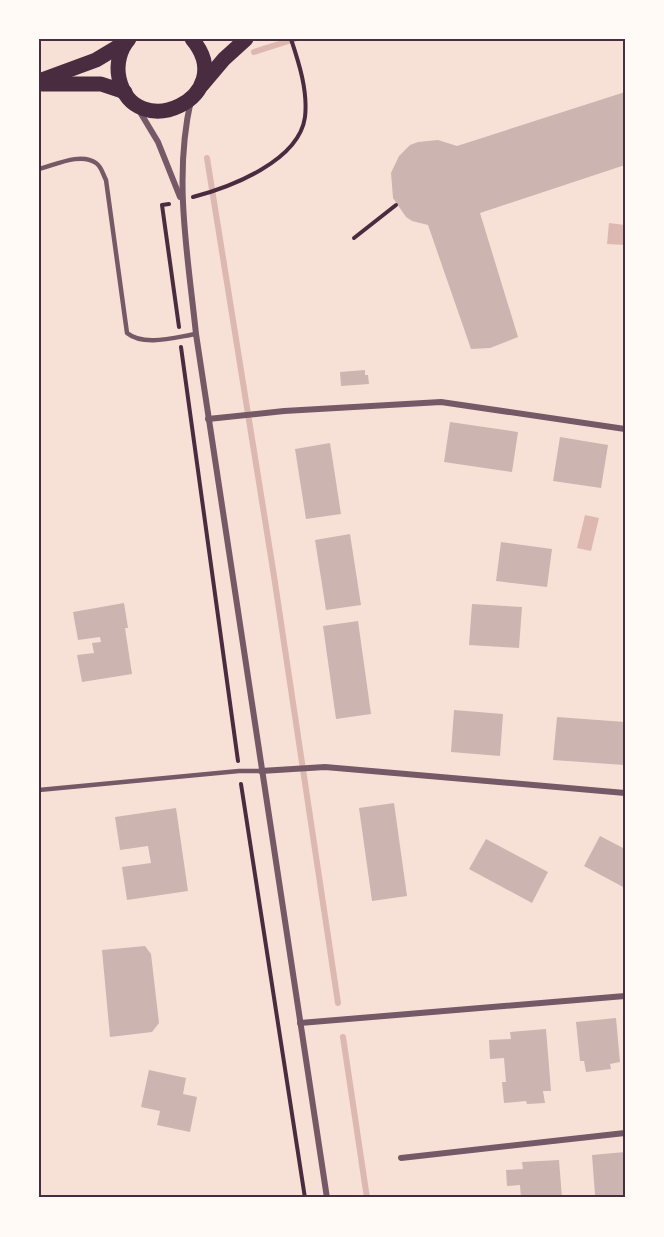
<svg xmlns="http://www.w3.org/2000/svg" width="664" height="1237" font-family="Literata,serif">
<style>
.water{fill:#dcb8b0}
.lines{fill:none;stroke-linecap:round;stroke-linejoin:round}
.stream{stroke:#dcb8b0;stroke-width:6}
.building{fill:#ccb4b1}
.path{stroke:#4a2c40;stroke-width:4}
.service{stroke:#755966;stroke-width:4.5}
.minor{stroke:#755966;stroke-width:6}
.primary{stroke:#4a2c40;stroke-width:15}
.neatline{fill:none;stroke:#4a2c40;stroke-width:2}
</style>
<rect width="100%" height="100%" fill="#f7e1d7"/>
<!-- water -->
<g class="water">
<polygon points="609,223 625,225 625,245 607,244"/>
<polygon points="585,515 599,518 591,551 577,548"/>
</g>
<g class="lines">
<!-- stream -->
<g class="stream">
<polyline points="254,52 295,39"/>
<polyline points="207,158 274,576 338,1003"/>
<polyline points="343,1037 367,1198"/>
</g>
</g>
<!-- building -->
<g class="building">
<polygon points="625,92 625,165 480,213 518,337 490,348 471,349 428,225 412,221 406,217 393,198 391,173 399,156 410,145 418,142 438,140 457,146"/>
<polygon points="365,370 365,375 368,375 369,384 341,386 340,372"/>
<polygon points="450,422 518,432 512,472 444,462"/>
<polygon points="560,437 608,445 601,488 553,481"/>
<polygon points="330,443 341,514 306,519 295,449"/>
<polygon points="350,534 361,605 326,610 315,540"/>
<polygon points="501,542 552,549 547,587 496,581"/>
<polygon points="124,603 128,628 125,628 132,674 82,682 77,655 94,653 92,643 101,642 100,637 78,640 73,612"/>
<polygon points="472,604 522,607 519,648 469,645"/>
<polygon points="358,621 371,714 336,719 323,626"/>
<polygon points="454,710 503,714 500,756 451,752"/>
<polygon points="557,717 625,722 624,765 553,760"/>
<polygon points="394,803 407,896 372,901 359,808"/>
<polygon points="176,808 188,891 127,900 122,867 151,863 148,846 120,850 115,817"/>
<polygon points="600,836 625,849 625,888 584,866"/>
<polygon points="486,839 548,872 532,903 469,869"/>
<polygon points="145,946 151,954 159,1023 152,1032 110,1037 102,950"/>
<polygon points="616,1018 620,1062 610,1064 611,1069 586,1072 584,1061 580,1061 576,1022"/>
<polygon points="546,1029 551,1091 543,1091 545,1103 527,1104 526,1101 504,1103 502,1082 506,1082 504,1058 490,1059 489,1040 511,1039 510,1032"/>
<polygon points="149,1070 186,1078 183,1094 197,1097 190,1132 157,1125 160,1111 141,1107"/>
<polygon points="625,1152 625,1198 599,1198 599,1195 595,1195 592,1155"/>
<polygon points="559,1160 562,1198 521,1198 520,1185 507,1186 506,1170 523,1169 522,1162"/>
</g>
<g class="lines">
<!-- path -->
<g class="path">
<path d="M 193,197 C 231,187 299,161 305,117 C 308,91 299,63 291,39"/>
<polyline points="169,204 162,205 179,327"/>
<polyline points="354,238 396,205"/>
<polyline points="181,347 238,761"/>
<polyline points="241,784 305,1198"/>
</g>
<!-- service -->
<g class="service">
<path d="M 39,169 C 55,165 81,152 96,163 C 102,167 103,175 106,180 L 127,333 C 144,347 176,337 196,334"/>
<polyline points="39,790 239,771 261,771"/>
</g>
<!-- minor -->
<g class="minor">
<path d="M 191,100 C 173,178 188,256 196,334 L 327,1198"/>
<polyline points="140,112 158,142 180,197"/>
<polyline points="208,419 284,411 441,402 625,429"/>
<polyline points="261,771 325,767 625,793"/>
<polyline points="300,1023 625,996"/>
<polyline points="401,1158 625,1133"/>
</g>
<!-- primary -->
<g class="primary">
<path d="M 129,39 C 120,49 116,64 119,78 C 134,146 241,97 192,39"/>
<polyline points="39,81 96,60 126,42"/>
<polyline points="42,84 101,84 125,92"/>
<polyline points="202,85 224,59 246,39"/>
</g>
</g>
<!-- border -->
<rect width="664" height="1237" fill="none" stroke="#fffaf5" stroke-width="81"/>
<rect x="40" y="40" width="584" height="1156" class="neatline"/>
</svg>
